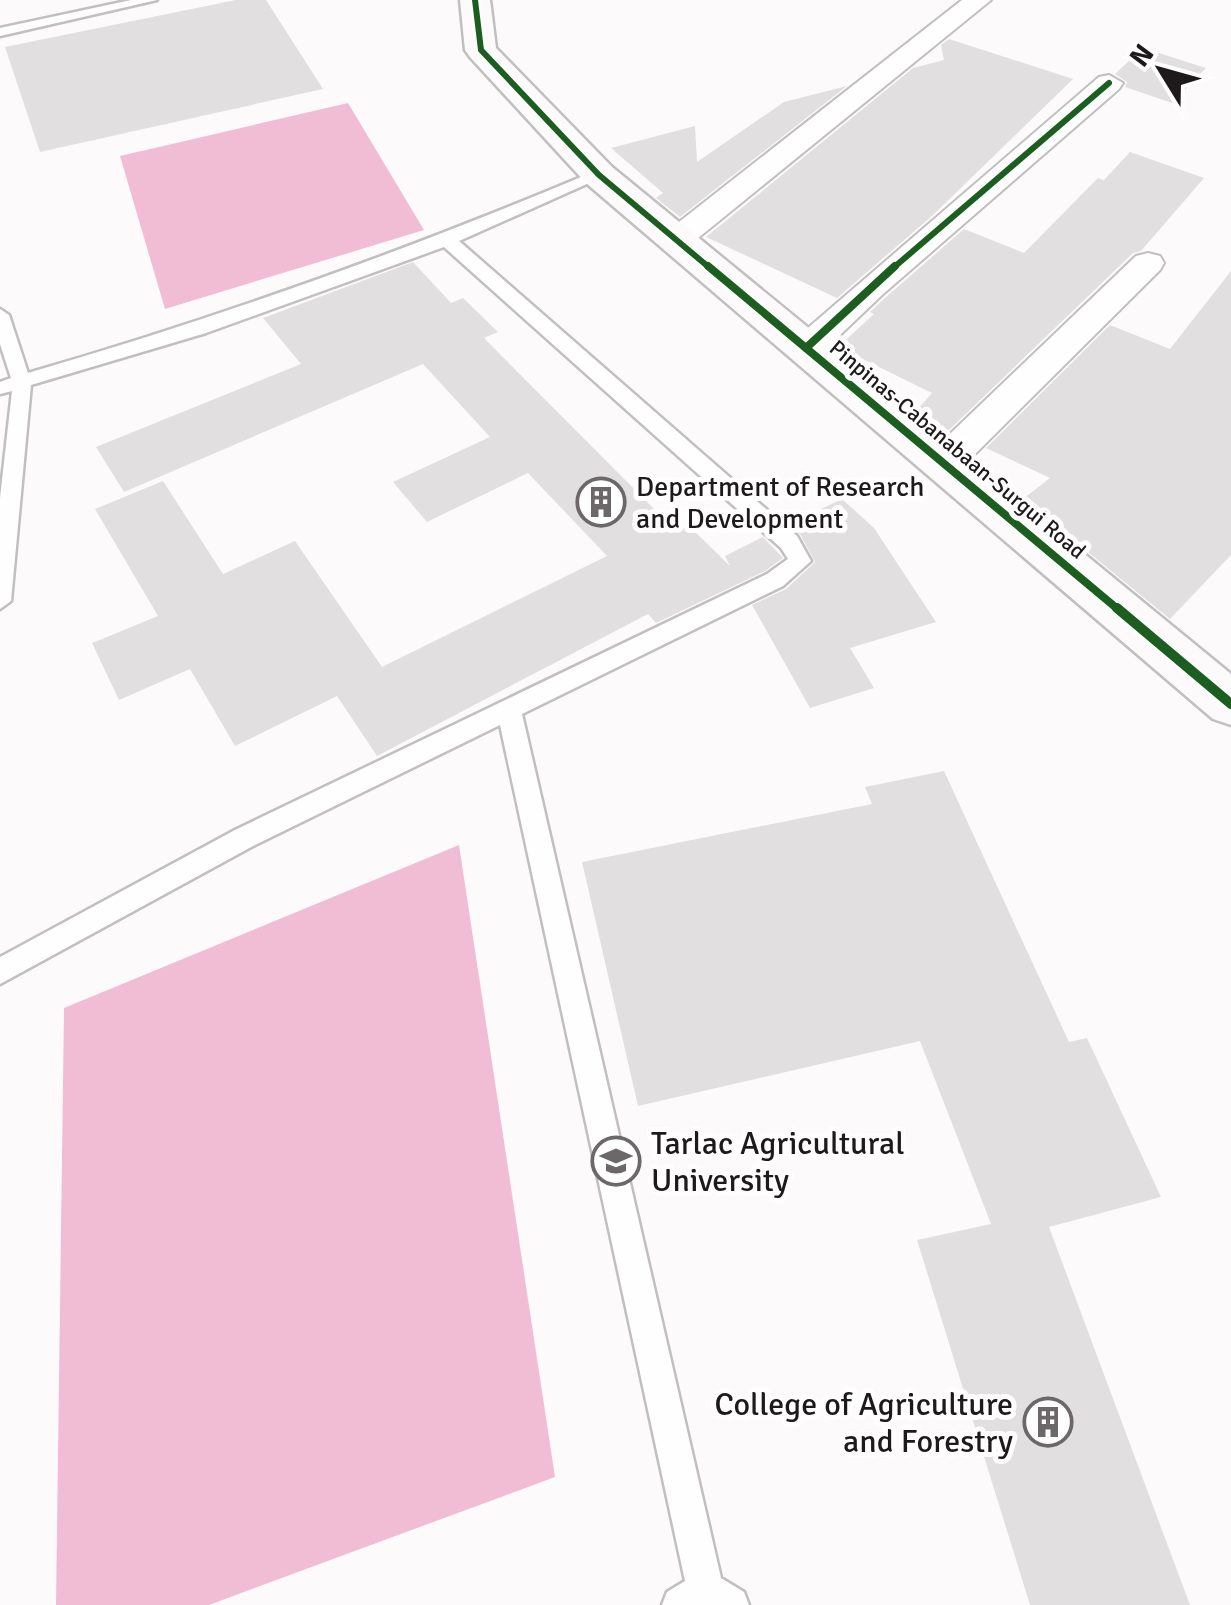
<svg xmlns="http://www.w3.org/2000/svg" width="1231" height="1605" font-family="Signika,sans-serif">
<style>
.water{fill:#f1bdd5}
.building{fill:#e2dfe0}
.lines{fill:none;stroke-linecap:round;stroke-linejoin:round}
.lane-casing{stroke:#c2bfc0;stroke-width:5}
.street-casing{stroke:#c2bfc0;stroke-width:4}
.secondary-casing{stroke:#c2bfc0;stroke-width:5}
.lane{fill:#fffefe;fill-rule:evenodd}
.street{fill:#fffefe;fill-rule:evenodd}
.secondary{fill:#fcfafb;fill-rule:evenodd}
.cycleway-far2-casing{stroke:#fff;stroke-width:10}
.cycleway-far1-casing{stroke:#fff;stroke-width:12}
.cycleway-casing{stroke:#fff;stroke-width:16}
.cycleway-far2{stroke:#1b5e20;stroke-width:6}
.cycleway-far1{stroke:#1b5e20;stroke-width:8}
.cycleway{stroke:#1b5e20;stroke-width:10}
.labels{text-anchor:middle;stroke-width:10;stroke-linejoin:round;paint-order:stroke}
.far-street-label{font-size:22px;fill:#1e191b;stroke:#fff}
.poi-label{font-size:28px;fill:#1e191b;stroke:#fff;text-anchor:start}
.near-poi-label{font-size:32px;fill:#1e191b;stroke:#fff;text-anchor:start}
</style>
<rect width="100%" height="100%" fill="#fdfafb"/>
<!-- water -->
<g class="water">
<polygon points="348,103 424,230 165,309 120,156"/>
<polygon points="459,845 555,1477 209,1605 56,1605 64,1008"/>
</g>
<!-- building -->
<g class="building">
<polygon points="236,0 266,0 323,89 40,152 5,47"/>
<polygon points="949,39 1073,79 932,216 837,298 706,237 913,68 944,60 941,45"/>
<polygon points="1143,48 1206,68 1172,103 1125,87 1127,82 1115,74"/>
<polygon points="847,86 680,217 656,198 663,193 611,148 695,126 697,162 784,102"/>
<polygon points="1130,152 1204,178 1141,251 1133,253 947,432 916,411 932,393 838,347 874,314 870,312 885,298 964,229 1024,253 1098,178 1104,180"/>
<polygon points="413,262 451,303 463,298 498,332 484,338 674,529 686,523 730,566 725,556 763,537 783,558 765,571 656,623 648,614 377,756 337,696 235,746 190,669 119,700 92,643 158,616 95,509 163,481 223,574 295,541 382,667 607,556 528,473 427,522 393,482 490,437 423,364 124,492 96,447 301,364 263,318"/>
<polygon points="1231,271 1231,555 1170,619 1023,499 1050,478 986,448 1110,325 1170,349"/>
<polygon points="842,499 874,528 936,622 850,648 874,688 810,708 752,605 786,589 815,562 800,534 789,524"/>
<polygon points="944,771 1069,1042 1087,1038 1161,1197 1049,1227 1190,1605 1030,1605 917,1240 991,1224 920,1041 638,1106 582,862 872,804 865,787"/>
</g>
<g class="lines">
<!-- lane casing -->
<g class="lane-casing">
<g id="lane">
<polygon points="131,0 157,0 0,36 0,28"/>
<path d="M 593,172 L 607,175 L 459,241 L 797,536 L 811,561 L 783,586 L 522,714 L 721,1578 L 744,1592 L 749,1605 L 662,1605 L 667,1592 L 685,1581 L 500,725 L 253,846 L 0,984 L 0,957 L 235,830 L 767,574 L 788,559 L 781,548 L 444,247 L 206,333 L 31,385 L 11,601 L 0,609 L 0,498 L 12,391 L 0,394 L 0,382 L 11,378 L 0,344 L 0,309 L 9,315 L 28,373 C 221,317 408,250 593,172 Z"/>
</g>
</g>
<!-- street casing -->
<g class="street-casing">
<g id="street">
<polygon points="962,0 991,0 687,247 665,247 660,240 665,233"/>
<polygon points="1109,75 1123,83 1119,89 882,295 818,356 806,359 794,356 788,348 794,340 1099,77"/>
<polygon points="1148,253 1160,256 1164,263 1160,270 957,472 943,476 929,472 924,463 929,454 1136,256"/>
</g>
</g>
<!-- secondary casing -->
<g class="secondary-casing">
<polygon id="secondary" points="460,0 490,0 496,48 612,167 1231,674 1231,725 1213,719 586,183 470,57 465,50"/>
</g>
<!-- lane -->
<use href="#lane" class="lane"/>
<!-- street -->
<use href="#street" class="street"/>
<!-- secondary -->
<use href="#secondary" class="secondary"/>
<!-- cycleway-far2 casing -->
<g class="cycleway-far2-casing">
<g id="cycleway-far2">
<polyline points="475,0 481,50 599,175 711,269"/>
<polyline points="892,269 1109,83"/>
</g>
</g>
<!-- cycleway-far1 casing -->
<g class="cycleway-far1-casing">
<g id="cycleway-far1">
<polyline points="708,266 1120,611"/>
<polyline points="806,348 895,266"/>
</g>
</g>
<!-- cycleway casing -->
<g class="cycleway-casing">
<polyline id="cycleway" points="1117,608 1231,704"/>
</g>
<!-- cycleway-far2 -->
<use href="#cycleway-far2" class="cycleway-far2"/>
<!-- cycleway-far1 -->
<use href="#cycleway-far1" class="cycleway-far1"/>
<!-- cycleway -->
<use href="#cycleway" class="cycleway"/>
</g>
<!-- icons -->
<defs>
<g id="building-ring" transform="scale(2.5)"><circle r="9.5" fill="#fff" stroke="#6c6869" stroke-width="1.5"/><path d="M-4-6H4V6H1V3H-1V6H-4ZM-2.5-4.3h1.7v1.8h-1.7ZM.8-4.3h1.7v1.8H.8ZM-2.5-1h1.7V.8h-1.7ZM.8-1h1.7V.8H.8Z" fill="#6c6869"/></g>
<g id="university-ring" transform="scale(2.5)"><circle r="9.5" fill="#fff" stroke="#6c6869" stroke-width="1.5"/><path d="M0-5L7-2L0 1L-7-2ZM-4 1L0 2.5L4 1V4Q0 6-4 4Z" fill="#6c6869"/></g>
</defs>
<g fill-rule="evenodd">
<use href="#building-ring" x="601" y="502"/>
<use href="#university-ring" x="616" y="1161"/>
<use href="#building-ring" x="1048" y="1422"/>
</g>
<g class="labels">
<!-- far-street labels -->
<g class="far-street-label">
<text transform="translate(958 449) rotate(40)" y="8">Pinpinas-Cabanabaan-Surgui Road</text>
</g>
<!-- poi labels -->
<g class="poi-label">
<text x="636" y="496">Department of Research<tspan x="636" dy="32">and Development</tspan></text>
</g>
<!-- near-poi labels -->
<g class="near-poi-label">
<text x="651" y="1154">Tarlac Agricultural<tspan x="651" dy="37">University</tspan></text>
<text x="1013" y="1415" text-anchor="end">College of Agriculture<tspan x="1013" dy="37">and Forestry</tspan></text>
</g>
</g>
<!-- north arrow -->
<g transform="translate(1161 70) rotate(307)" stroke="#ffffff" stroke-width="8" paint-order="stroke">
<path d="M0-8L18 38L0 25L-18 38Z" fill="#1e191b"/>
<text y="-15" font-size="28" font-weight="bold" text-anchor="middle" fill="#1e191b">N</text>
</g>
</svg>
